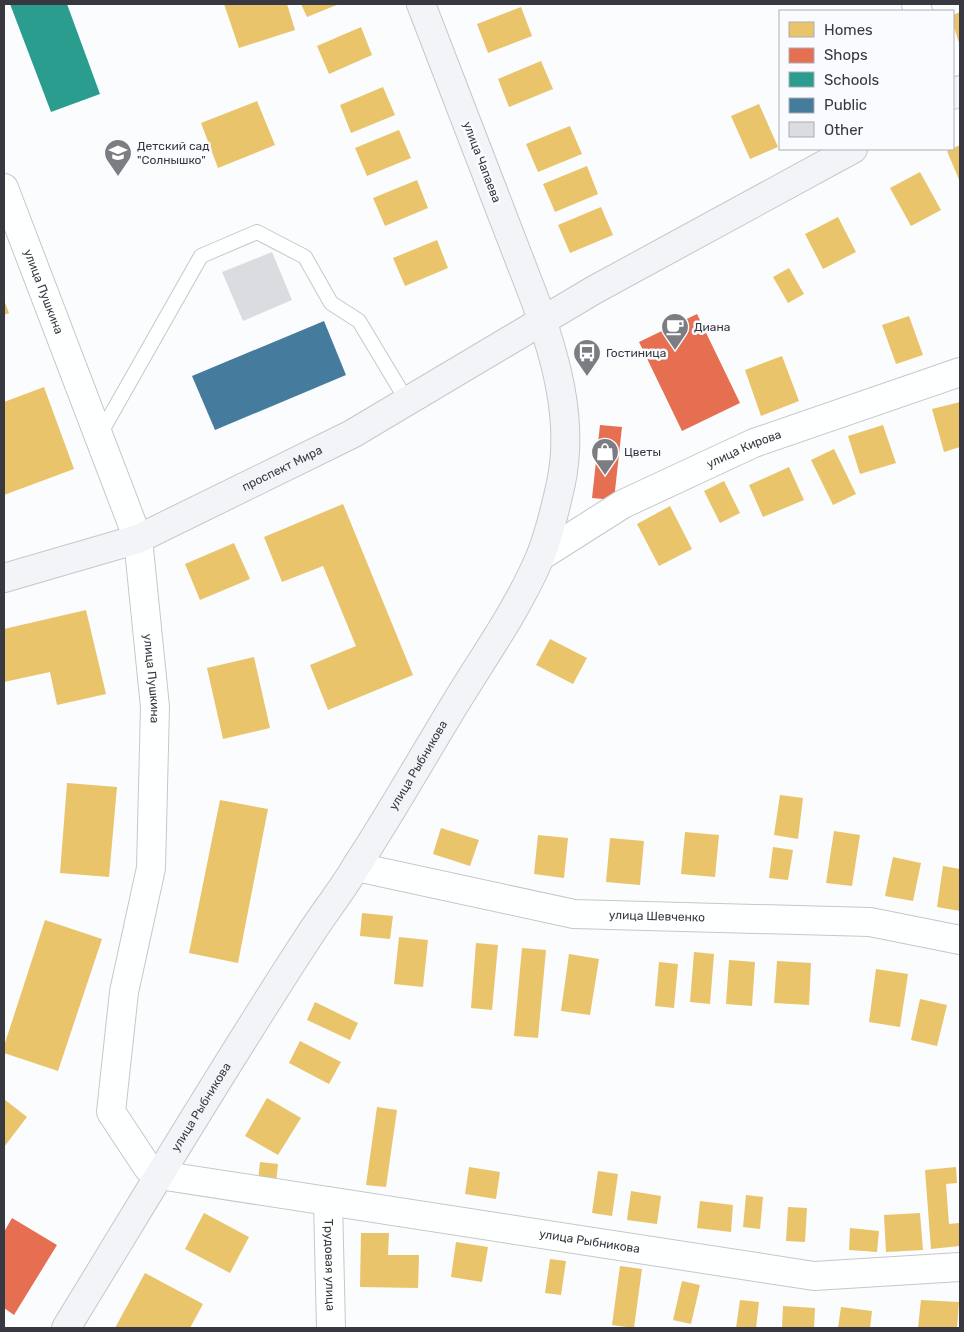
<svg xmlns="http://www.w3.org/2000/svg" width="964" height="1332" font-family="Rubik,sans-serif">
<rect width="100%" height="100%" fill="#fbfcfe"/>
<path fill="#e9c46a" d="M224 4H287L295 30 239 48Z
M301 4H339L307 17Z
M521 7 532 36 488 53 477 24Z
M960 12V46L953 24V15Z
M361 27 372 55 329 74 317 46Z
M541 61 553 89 509 107 498 79Z
M383 87 395 115 351 133 340 105Z
M257 101 275 145 218 168 201 123Z
M759 104 778 147 750 159 731 116Z
M570 126 582 154 538 172 526 144Z
M399 130 411 158 367 176 355 148Z
M960 145V182L947 151Z
M587 166 598 194 555 212 543 184Z
M920 172 941 210 911 226 890 188Z
M417 180 428 208 385 226 373 198Z
M601 207 613 235 570 253 558 225Z
M838 217 856 252 823 269 805 234Z
M437 240 448 268 405 286 393 258Z
M789 268 804 294 788 303 773 277Z
M4 300 9 313 4 315Z
M909 316 923 355 896 364 882 325Z
M782 356 799 401 761 416 745 370Z
M44 387 74 469 4 495V402Z
M960 402V447L944 452 932 409Z
M883 425 896 463 860 474 848 436Z
M834 449 856 494 833 505 811 460Z
M789 467 804 500 763 517 749 485Z
M724 481 740 513 720 523 704 491Z
M343 504 413 675 328 710 310 665 356 646 323 566 282 582 264 537Z
M670 506 692 549 659 566 637 524Z
M234 543 250 579 200 600 185 564Z
M86 610 106 694 57 705 50 672 4 682V629Z
M550 639 587 658 573 684 536 665Z
M254 657 270 728 223 739 207 668Z
M67 783 117 787 109 877 60 873Z
M780 795 803 798 798 839 774 835Z
M220 800 268 809 238 963 189 953Z
M441 828 479 840 470 866 433 854Z
M834 831 860 835 852 886 826 883Z
M685 832 719 835 715 877 681 874Z
M538 835 568 838 564 878 534 874Z
M610 838 644 841 640 885 606 882Z
M773 847 793 850 788 880 769 878Z
M893 857 921 863 913 901 885 896Z
M943 866 960 869V911L937 907Z
M362 913 393 916 390 939 360 936Z
M45 920 102 939 58 1071 4 1053V1046Z
M399 937 428 940 423 987 394 984Z
M476 943 498 945 492 1010 471 1008Z
M522 948 546 950 538 1038 514 1036Z
M694 952 714 954 710 1004 690 1002Z
M569 954 599 959 590 1015 561 1011Z
M729 960 755 962 752 1006 726 1004Z
M777 961 811 963 809 1005 774 1003Z
M659 962 678 964 674 1008 655 1006Z
M876 969 908 974 900 1027 869 1022Z
M920 999 947 1005 937 1046 911 1040Z
M315 1002 358 1023 350 1040 307 1020Z
M300 1041 341 1062 329 1084 289 1063Z
M267 1098 301 1118 278 1155 245 1136Z
M4 1099 27 1117 4 1147Z
M377 1107 397 1110 386 1187 366 1185Z
M260 1162 278 1164 276 1183 258 1181Z
M469 1167 500 1172 496 1199 465 1194Z
M956 1167 957 1183 946 1184 949 1224 959 1223 960 1246 931 1249 925 1170Z
M598 1171 618 1174 612 1216 592 1213Z
M631 1191 661 1196 657 1224 627 1220Z
M746 1195 763 1197 760 1229 743 1227Z
M700 1201 733 1205 731 1232 697 1228Z
M788 1207 807 1208 805 1242 786 1241Z
M204 1213 249 1237 230 1273 185 1249Z
M920 1213 923 1250 886 1252 884 1215Z
M850 1228 879 1231 877 1252 849 1250Z
M361 1233H389L388 1255H419L418 1288 360 1287Z
M456 1242 488 1247 482 1282 451 1277Z
M550 1259 566 1261 561 1295 545 1293Z
M620 1266 642 1269 634 1328 612 1325Z
M145 1273 203 1304 190 1328H115Z
M682 1281 700 1285 691 1324 673 1320Z
M740 1300 759 1302 756 1328H736Z
M921 1300 959 1302 957 1328H918Z
M783 1306 815 1308 814 1328H782Z
M841 1307 872 1311 870 1328H838Z"/>
<path fill="#e76f51" d="M697 314 740 403 682 431 639 342Z
M600 425 622 427 614 500 592 498Z
M12 1218 57 1245 14 1315 4 1308V1232Z"/>
<path fill="#2a9d8f" d="M10 4H67L100 94 51 112Z"/>
<path fill="#457b9d" d="M324 321 346 375 215 430 192 376Z"/>
<path fill="#dadce0" d="M272 252 292 300 243 321 222 272Z"/>
<g fill="none" stroke-linecap="round" stroke-linejoin="round">
<defs>
<path id="lane" d="M99 436 201 256 257 232 305 257 331 303 359 321 407 401"/>
<g id="street">
<path d="M916 4 918 11"/>
<path id="s1" d="M4 188 138 539 155 707 151 868 124 992 111 1112 148 1168 159 1175 814 1276 960 1267"/>
<path id="s2" d="M541 556 623 504 754 443 960 372"/>
<path id="s3" d="M357 867 574 914 870 922 960 940"/>
<path id="s4" d="M328 1201 331 1328"/>
</g>
<g id="secondary">
<path d="M953 95 960 90"/>
<path id="s5" d="M4 578 138 539 352 434 594 290 853 149"/>
<path id="s6" d="M66 1328C147 1196 226 1063 311 933 326 910 343 889 357 865 391 813 422 758 455 704 484 656 518 609 540 557 549 535 556 506 561 483 574 421 556 358 535 300L421 4"/>
</g>
</defs>
<use href="#lane" stroke="#c6c7cb" stroke-width="16"/>
<use href="#street" stroke="#c6c7cb" stroke-width="30"/>
<use href="#secondary" stroke="#c6c7cb" stroke-width="30"/>
<use href="#lane" stroke="#feffff" stroke-width="14"/>
<use href="#street" stroke="#feffff" stroke-width="28"/>
<use href="#secondary" stroke="#f3f4f7" stroke-width="28"/>
</g>
<defs>
<symbol id="school-pin" viewBox="-11 -11 22 30"><path d="M0 17L-7.5 6A9.5 9.5 0 1 1 7.5 6Z" fill="#7c7d82" stroke="#fafbff"/><path d="M0-5L7-2L0 1L-7-2ZM-4 1L0 2.5L4 1V4Q0 6-4 4Z" fill="#fff"/></symbol>
<symbol id="cafe-pin" viewBox="-11 -11 22 30"><path d="M0 17L-7.5 6A9.5 9.5 0 1 1 7.5 6Z" fill="#7c7d82" stroke="#fafbff"/><path d="M-5.5-4.5H6V0H3Q3 3.5 0 3.5H-2.5Q-5.5 3.5-5.5 0ZM3-3.2v2h1.7v-2ZM-6 4.5H4V6H-6Z" fill="#fff"/></symbol>
<symbol id="bus-pin" viewBox="-11 -11 22 30"><path d="M0 17L-7.5 6A9.5 9.5 0 1 1 7.5 6Z" fill="#7c7d82" stroke="#fafbff"/><path d="M-5-6H5V4H4V6H2V4H-2V6H-4V4H-5ZM-3.5-4V0h7V-4ZM-3.5 1.2v1.5H-2V1.2ZM2 1.2v1.5H3.5V1.2Z" fill="#fff"/></symbol>
<symbol id="shop-pin" viewBox="-11 -11 22 30"><path d="M0 17L-7.5 6A9.5 9.5 0 1 1 7.5 6Z" fill="#7c7d82" stroke="#fafbff"/><path d="M-5-2.5h2.3a2.7 3.5 0 0 1 5.4 0H5L5.5 6h-11ZM-1.5-2.5h3a1.5 2.3 0 0 0-3 0Z" fill="#fff"/></symbol>
</defs>
<g fill-rule="evenodd">
<use href="#school-pin" x="102" y="137" width="32" height="43"/>
<use href="#cafe-pin" x="659" y="311" width="32" height="43"/>
<use href="#bus-pin" x="571" y="337" width="32" height="43"/>
<use href="#shop-pin" x="589" y="436" width="32" height="43"/>
</g>
<g text-anchor="middle" dominant-baseline="central" stroke-width="5" stroke-linejoin="round" paint-order="stroke">
<g font-size="12" fill="#373840" stroke="#fafbff" text-anchor="start">
<text x="137" y="146">Детский сад<tspan x="137" dy="14">"Солнышко"</tspan></text>
<text x="694" y="327">Диана</text>
<text x="606" y="353">Гостиница</text>
<text x="624" y="452">Цветы</text>
</g>
<g font-size="12" fill="#373840" stroke="#fafbff">
<text transform="translate(482 162) rotate(69)">улица Чапаева</text>
<text stroke="none"><textPath href="#s1" startOffset="111">улица Пушкина</textPath></text>
<text stroke="none"><textPath href="#s2" startOffset="230">улица Кирова</textPath></text>
<text stroke="none"><textPath href="#s5" startOffset="300">проспект Мира</textPath></text>
<text stroke="none"><textPath href="#s1" startOffset="516">улица Пушкина</textPath></text>
<text stroke="none"><textPath href="#s6" startOffset="664">улица Рыбникова</textPath></text>
<text stroke="none"><textPath href="#s3" startOffset="305">улица Шевченко</textPath></text>
<text stroke="none"><textPath href="#s6" startOffset="259">улица Рыбникова</textPath></text>
<text stroke="none"><textPath href="#s1" startOffset="1469">улица Рыбникова</textPath></text>
<text stroke="none"><textPath href="#s4" startOffset="64">Трудовая улица</textPath></text>
</g>
</g>
<rect width="964" height="1332" fill="none" stroke="#373840" stroke-width="10"/>
<rect x="779" y="10" width="175" height="140" fill="#fafbff" stroke="#acadb3"/>
<rect x="789" y="22" width="25" height="15" fill="#e9c46a" stroke="#acadb3"/>
<text x="824" y="35" font-size="15" fill="#373840">Homes</text>
<rect x="789" y="48" width="25" height="15" fill="#e76f51" stroke="#acadb3"/>
<text x="824" y="60" font-size="15" fill="#373840">Shops</text>
<rect x="789" y="72" width="25" height="15" fill="#2a9d8f" stroke="#acadb3"/>
<text x="824" y="85" font-size="15" fill="#373840">Schools</text>
<rect x="789" y="98" width="25" height="15" fill="#457b9d" stroke="#acadb3"/>
<text x="824" y="110" font-size="15" fill="#373840">Public</text>
<rect x="789" y="122" width="25" height="15" fill="#dadce0" stroke="#acadb3"/>
<text x="824" y="135" font-size="15" fill="#373840">Other</text>
</svg>
